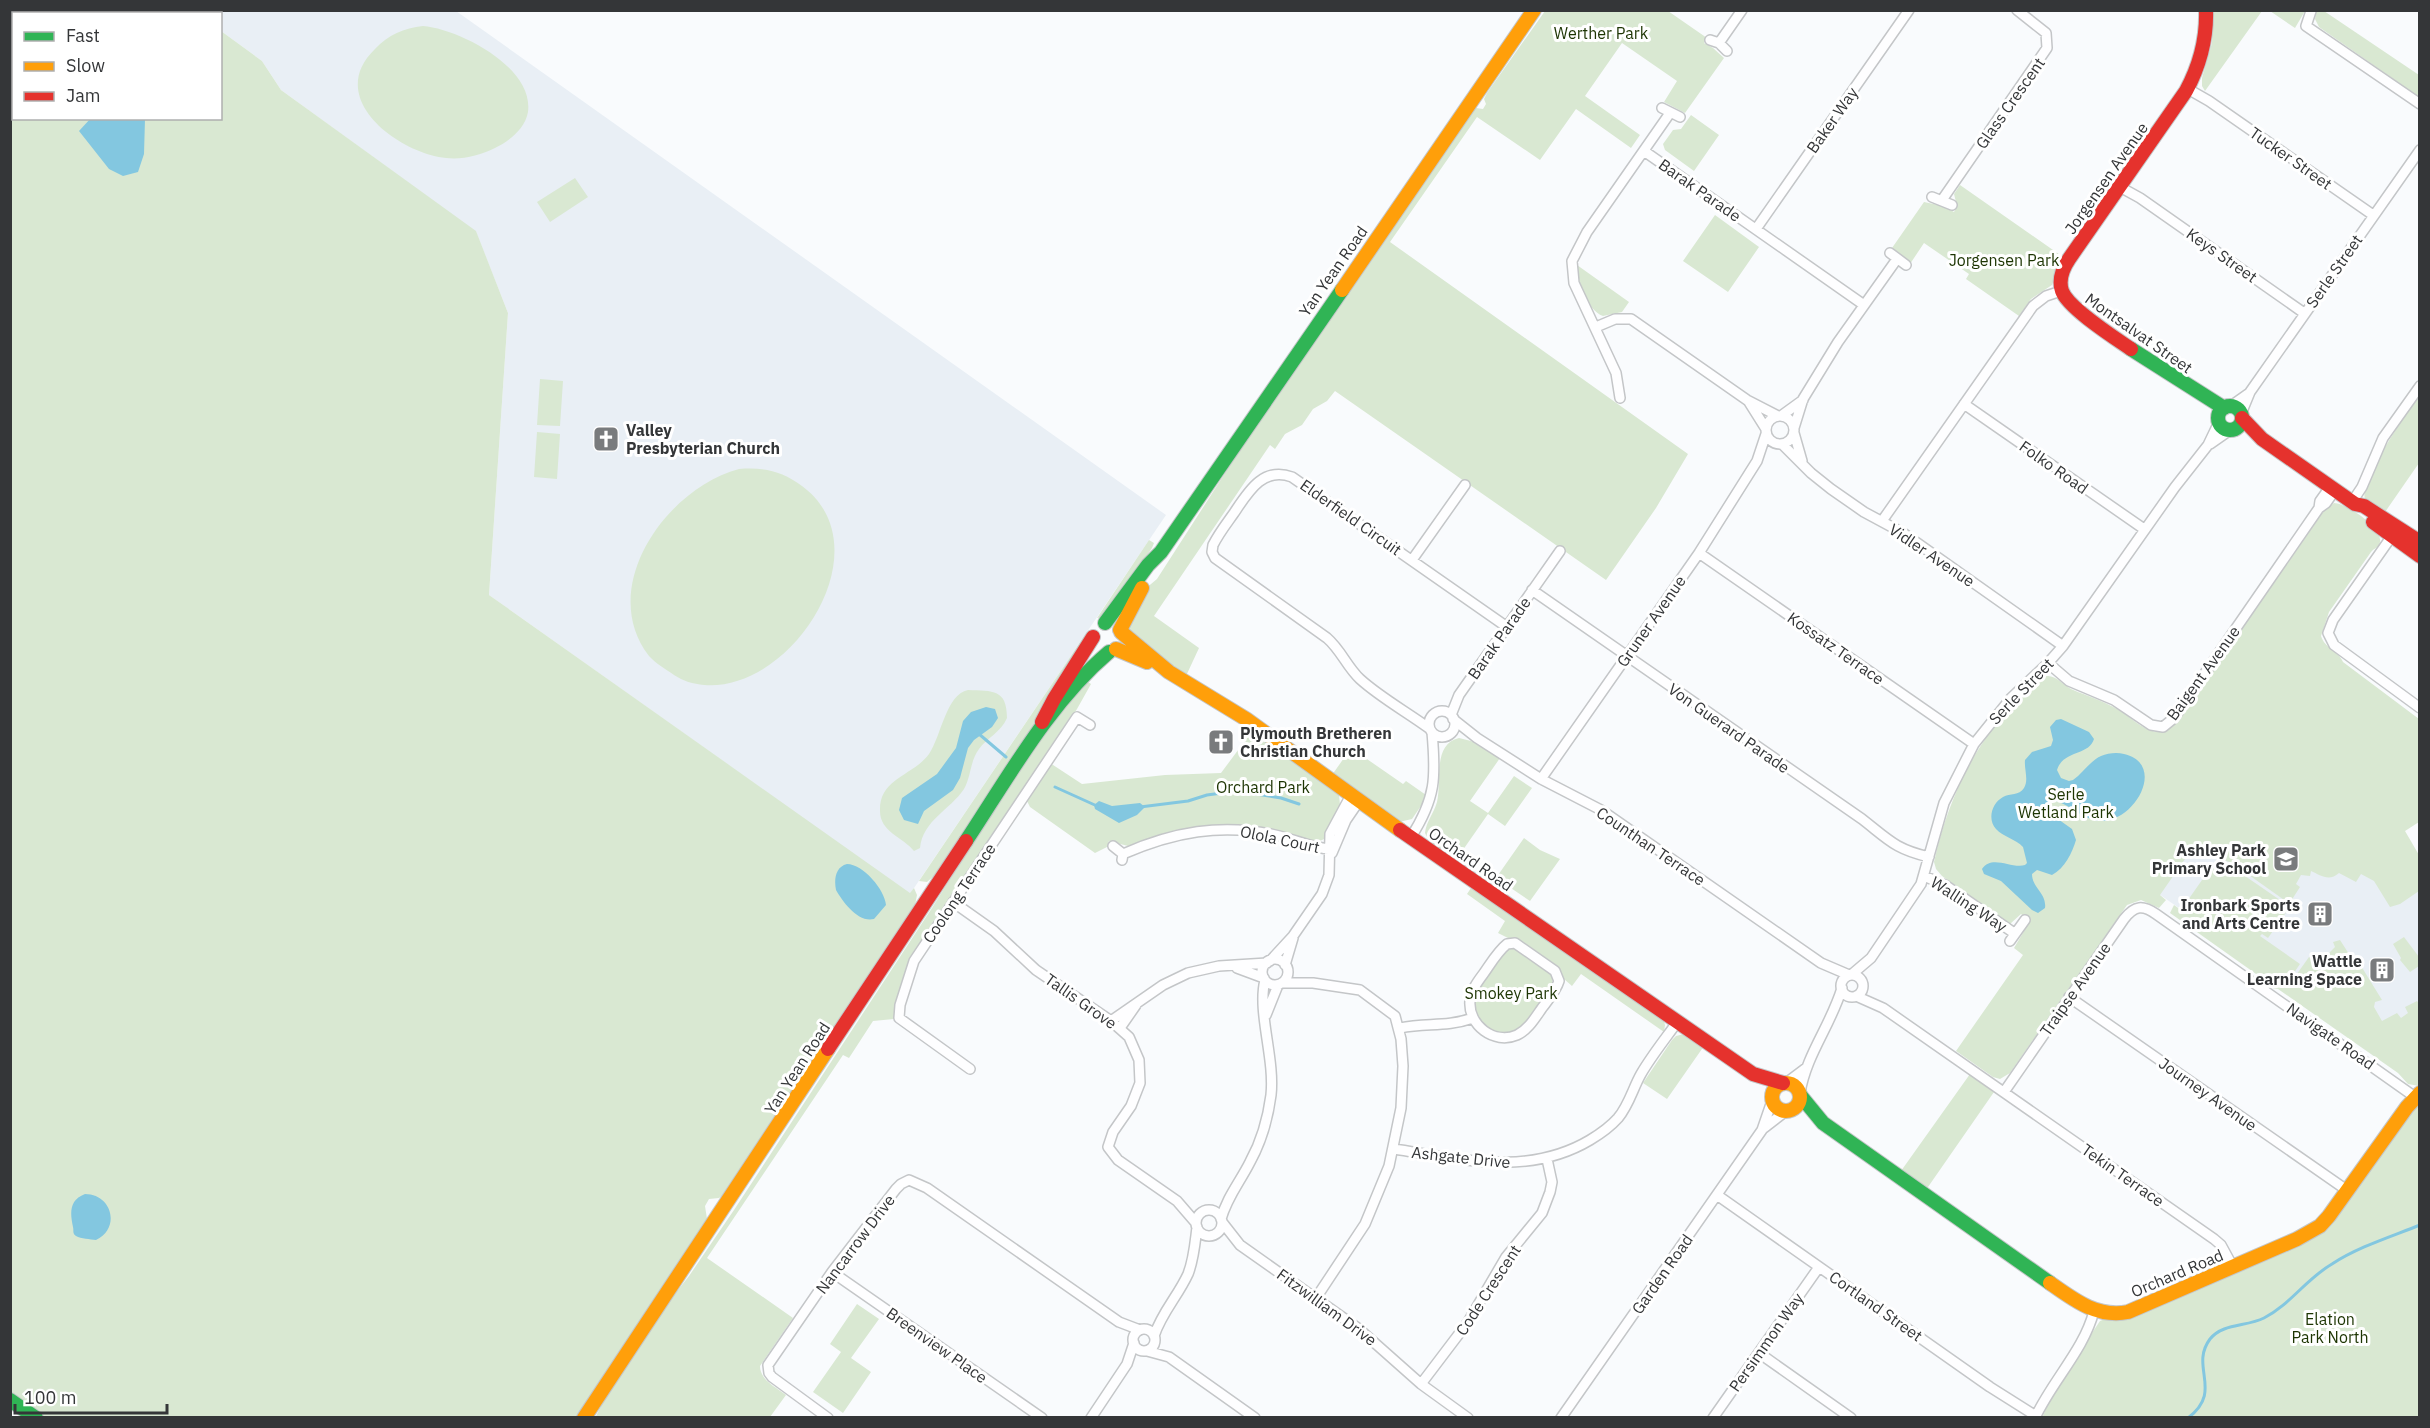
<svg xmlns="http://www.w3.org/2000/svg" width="2430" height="1428" font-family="'IBM Plex Sans',sans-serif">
<rect width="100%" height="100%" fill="#f9fbfd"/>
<path fill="#e9eff5" d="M191 11H456L1166 515 910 894 489 595 508 313 476 232 281 90 262 61 221 31 220 14 195 13Z
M2177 825 2401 831 2419 861V1071L2410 1070 2139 880Z"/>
<path fill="#d9e8d2" d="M31 10H191L195 13H29Z
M1545 11H1668L1707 38 1704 43 1713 48 1724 58 1685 113 1664 102 1677 81 1622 43 1585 96 1640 135 1631 148 1576 109 1540 160 1477 117 1390 242 1688 454 1656 508 1606 580 1335 391 1327 401 1313 409 1302 425 1285 434 1275 449 1270 445 1154 616 1199 648 1186 676 1165 663 1129 631 1128 625 1145 589 1157 579 1249 436 1472 113 1476 108 1483 109 1486 104 1484 99 1487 93Z
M2213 11H2262L2205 91 2202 86V78L2212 43Z
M2270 11H2305L2295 28Z
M2313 11H2324L2419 75V97L2319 27 2315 19 2316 12Z
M423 26C459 29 534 67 528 112 525 129 509 141 495 148 480 155 463 160 446 158 398 153 324 98 375 49 388 35 404 28 423 26Z
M221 31 262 61 281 90 476 231 508 313 489 595 910 893 914 888 917 895 914 910 726 1193 719 1198 709 1199 705 1206 707 1219 702 1231 577 1417 43 1418 11 1394V40L13 36 14 118H220Z
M1691 115 1719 135 1694 171 1665 150 1663 144 1673 130 1681 129Z
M575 178 588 197 550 222 537 202Z
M1960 185 2063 257 2057 267 2052 285 2031 299 2019 316 1966 279 1969 274 1924 243 1910 264 1892 248 1924 202 1943 206 1954 212 1957 206 1954 194Z
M1715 215 1759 247 1728 292 1683 261Z
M1577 265 1629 302 1622 312 1603 316C1587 310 1578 282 1577 265Z
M540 379 563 381 560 426 537 425Z
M2419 395V463L2383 515 2365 501C2359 480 2406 415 2419 395Z
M537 432 560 434 557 479 534 477Z
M739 469C764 467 782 471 802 486 885 547 793 692 704 685 693 684 683 681 674 675 666 669 656 664 649 656 596 587 667 488 739 469Z
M2334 503C2346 503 2383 528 2380 542 2379 548 2374 548 2371 552L2329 612 2321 636C2325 649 2338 650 2343 662L2419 719V822L2405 831 2419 855V891L2400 904 2390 907 2374 881 2361 874 2356 882 2339 873C2329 882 2320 875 2311 871L2310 876 2301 875 2296 884 2300 887 2291 901 2287 902 2232 863 2218 858 2201 844 2197 848 2194 846 2160 895 2166 900 2159 908 2141 900 2127 905 2010 1073 2000 1079 1993 1077 1956 1051 2023 955 2014 948 2030 921 2021 914 2010 924 1942 876 1936 869 1934 862C1948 798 1976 740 2022 695 2029 688 2038 677 2048 676 2056 676 2064 685 2071 689 2089 697 2108 702 2125 714 2135 721 2147 733 2161 732 2174 730 2182 714 2190 704L2323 512Z
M1149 540 1154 543 1152 548 1111 609 1103 617 1097 618Z
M1087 632 1088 636 1030 734 936 874 927 882 919 881Z
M1085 680 1091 684 1077 709 915 951 895 1006 894 1019 873 1021 849 1058 843 1055 707 1258 793 1318 760 1366C760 1380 776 1387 786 1395L770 1417 595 1418 610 1389 660 1313 689 1276 734 1210 932 908 982 828 1045 734Z
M968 690C993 691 1007 689 1007 718 1001 732 987 738 979 749 970 761 971 777 964 789 950 810 923 820 920 848L914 851C903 837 880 832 880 811 879 778 913 776 929 754 941 737 946 694 968 690Z
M1253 730 1339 795 1340 805 1324 839 1316 843 1265 828 1227 824 1176 830 1128 846 1109 841 1107 847 1095 853 1030 807 1026 799 1050 763 1082 784 1165 775 1221 773Z
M1459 738 1471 741 1500 758 1470 801 1488 813 1514 776 1532 788 1505 826 1488 814 1458 857C1445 849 1432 849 1425 833 1426 822 1434 813 1437 802 1442 782 1432 744 1459 738Z
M1351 748 1403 784 1406 781 1426 795 1421 806 1412 819 1399 822 1332 775Z
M1524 838 1540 850 1560 859 1530 901 1496 878Z
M2216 860 2229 865 2290 907 2268 938 2262 934 2260 936 2300 964 2287 983 2289 985 2309 957 2317 963 2325 953 2328 954 2335 947 2333 942 2340 940 2349 954 2353 953 2382 1000 2375 1002 2374 1007 2382 1021 2397 1013 2401 1018 2408 1013 2405 1007 2417 1001 2420 1005 2419 1086 2408 1084 2398 1073 2278 989 2272 988 2266 981 2170 913 2174 905 2181 910Z
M1473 885 1663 1018 1665 1025 1664 1032 1581 974 1572 986 1564 979 1559 967 1518 939 1508 938 1498 933 1505 921 1467 894Z
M2404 937 2419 957V966L2410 972 2400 960 2401 958 2393 944Z
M1509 949H1517L1552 974C1556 987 1545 996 1538 1006 1532 1015 1526 1025 1517 1030 1493 1043 1468 1017 1476 993 1479 985 1487 977 1491 970 1497 963 1501 954 1509 949Z
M1684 1034 1704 1046 1667 1099 1643 1083 1672 1040 1676 1036Z
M1970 1074 1994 1092 1928 1187 1922 1186 1901 1171Z
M2419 1101V1417L2042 1418 2057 1385 2100 1321 2329 1226Z
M857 1304 879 1319 851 1358 871 1372 843 1413 813 1392 841 1352 830 1344Z"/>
<path fill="#83c7e0" d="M91 118 145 119 144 154 138 172 123 176 109 169 79 131Z
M986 707 995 709 998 718 992 727 974 740 968 748 960 778 953 790 924 811 918 824 904 820 899 810 902 798 937 774 956 748 963 721 971 712Z
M2061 719 2089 732 2094 739C2089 756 2063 750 2057 770L2061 778 2069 781 2073 780C2083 773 2090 761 2101 756 2108 753 2117 752 2124 754 2167 764 2135 822 2101 821 2082 820 2072 805 2055 801L2046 804 2045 808 2048 812 2072 829 2076 840C2072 853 2065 868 2052 875L2037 870 2032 874C2032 888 2047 893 2045 908L2038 913 2032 910 2001 881 1984 874 1982 869C1992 854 2011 869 2025 865L2027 863 2023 847C2016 839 2003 837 1996 829 1987 819 1992 803 2003 797 2010 793 2019 796 2024 788 2029 780 2024 769 2025 760L2032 752 2051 746 2053 740 2050 727 2056 720Z
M1099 801 1112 806 1140 803 1145 807 1137 815 1119 823 1095 809 1094 805Z
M847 864C863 864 885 890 886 905L874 919C858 923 843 902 836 890 834 880 835 867 847 864Z
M85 1194C112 1194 121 1228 96 1240 90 1239 81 1239 76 1236 72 1233 74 1231 73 1227 70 1213 69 1200 85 1194Z"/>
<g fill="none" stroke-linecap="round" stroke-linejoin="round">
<path stroke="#83c7e0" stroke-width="3" d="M979 734 1006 757
M1055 787 1097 806
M1140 807 1188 801 1207 795 1237 791 1281 798 1299 804
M2188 1418C2224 1391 2189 1367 2210 1339 2223 1323 2246 1327 2264 1318 2291 1304 2306 1279 2332 1264 2358 1247 2390 1237 2420 1225"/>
<defs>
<path id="street" d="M2311 11 2306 26 2420 104
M1710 40 1719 43 1727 51
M1719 43 1742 10
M2188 89 2209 101 2373 215
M1662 108 1680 117
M1644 151 1864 305
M2120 187 2140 198 2304 313
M1932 197 1952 205
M1942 200 2047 48 2046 33 2017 10
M1756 229 1909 10
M1890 253 1906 265
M1596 327 1615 319H1631L1747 400 1778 416
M1620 398 1616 373 1574 283 1572 261 1587 232 1670 113
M1749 402 1766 429
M1964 404 2144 529
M2231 406 2248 394
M2241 414 2250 392 2420 150
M1781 416 1803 400
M1766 430a14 14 0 1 1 28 0a14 14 0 1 1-28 0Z
M1794 428 1803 399 1838 342 1897 259
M1794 433 1802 461
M1782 444 1811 473 1831 489 1864 512 1903 533 2063 646
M2210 444 2230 430
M2352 502 2362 487 2383 438 2420 386
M2319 508 2326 503 2335 490
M1882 521 2033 306 2046 296 2061 291
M2394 533 2333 620 2328 633 2334 645 2420 708
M1699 553 1974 744
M1412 560 1465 485
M1532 590 1862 819C1889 840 1895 849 1929 857
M2048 663 2069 681 2114 700 2151 725 2163 727 2174 718 2319 508 2320 501 2330 487
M1429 724a13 13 0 1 1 26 0a13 13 0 1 1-26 0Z
M1451 715 1459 695 1560 551
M1453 719 1477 738 1541 779 1601 810 1821 963 1849 975
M1430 729C1407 712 1381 698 1360 679 1347 667 1341 650 1327 638L1215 558 1212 552 1213 545C1219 533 1227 523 1234 513 1248 492 1263 466 1292 477L1507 627
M1541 779 1699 553 1757 461 1766 434
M1411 837C1436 798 1436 777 1432 732
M1113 846 1123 854 1122 860
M1332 853 1346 820 1359 801
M1123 854C1173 832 1221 823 1275 835 1295 839 1312 849 1333 849
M1924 876 1945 885 2014 933
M953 902 994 931 1036 970 1111 1021 1129 1037 1139 1060 1140 1083 1131 1106 1113 1132 1108 1147 1118 1160 1177 1201 1196 1223
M2010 941 2025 920
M1515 943 1555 971 1559 981C1556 991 1548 1000 1542 1008 1535 1018 1528 1030 1517 1035 1494 1045 1468 1025 1470 1001 1471 990 1478 981 1484 973 1491 963 1498 951 1507 944Z
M1262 972a13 13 0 1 1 26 0a13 13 0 1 1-26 0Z
M1270 961 1293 936 1322 894 1329 875 1330 834 1351 795
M1285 965 1293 938
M1237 968 1264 978
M1851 975 1871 958 1921 884 1944 803 1974 744 2011 698 2048 663 2063 646 2175 487 2208 445 2219 422
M1841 986a11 11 0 1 1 22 0a11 11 0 1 1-22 0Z
M1282 983H1313L1360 990 1395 1016 1401 1039 1403 1066 1401 1108 1389 1166 1365 1224 1316 1298
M1856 996 1883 1008 2214 1239 2221 1245 2233 1267
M2069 997 2348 1191
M1266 1015 1278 985
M1111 1021 1163 985 1188 973 1219 966 1267 963
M1120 1028 1136 1005
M1400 1028C1427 1022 1444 1028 1473 1018
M970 1069 899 1018 900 1005 914 961 1077 717 1090 725
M1786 1083 1806 1068
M2004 1092 2124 919C2135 905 2143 905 2156 914L2415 1097
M1800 1093C1806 1055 1831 1025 1842 988
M1764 1128 1786 1111
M1394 1149C1460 1159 1528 1177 1590 1140 1600 1134 1610 1127 1618 1118 1629 1105 1633 1088 1641 1074 1652 1055 1666 1038 1678 1021
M1717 1195 1990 1387 2036 1416
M1196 1223a13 13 0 1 1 26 0a13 13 0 1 1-26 0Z
M1221 1219C1227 1197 1240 1182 1250 1162 1261 1142 1268 1118 1271 1095 1275 1058 1257 1012 1265 980
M1222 1222 1240 1245 1359 1329 1421 1384 1468 1418
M832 1272 1042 1418
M1133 1340a11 11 0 1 1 22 0a11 11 0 1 1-22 0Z
M1154 1336C1162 1312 1178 1296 1188 1274 1194 1259 1195 1243 1197 1227
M1147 1351 1169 1357 1255 1418
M1759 1353 1851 1418
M1421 1384 1468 1322 1506 1257 1542 1213 1550 1192 1552 1182 1547 1159
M828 1418 772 1377 769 1373 768 1365 832 1272 896 1189 901 1184 909 1180 927 1188 1119 1322 1140 1330
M1091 1418 1127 1364 1134 1343
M1561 1418 1762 1130 1772 1101
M1713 1418 1819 1267
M2035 1418C2052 1381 2084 1350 2094 1311"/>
<path id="fast" d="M2131 349 2224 408
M2218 418a12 12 0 1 1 24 0a12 12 0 1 1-24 0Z
M1105 623 1148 565 1161 552 1342 290
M966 841C1009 776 1049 703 1109 652
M1800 1095 1823 1123 2050 1283
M10 1400 36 1418"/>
<path id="slow" d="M1342 290 1534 10
M1120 630 1142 588
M1121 632 1169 672 1246 719 1400 830
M1116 649 1147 662
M1772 1097a14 14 0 1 1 28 0a14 14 0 1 1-28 0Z
M2050 1283C2074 1300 2097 1318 2128 1312L2297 1239 2320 1226 2329 1216 2407 1107 2420 1093
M584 1418 828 1049"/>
<path id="jam" d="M2131 349C2115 338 2068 308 2062 291 2058 279 2063 268 2069 259L2186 91C2200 65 2207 40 2206 10
M2242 418 2262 439 2355 504 2364 506 2420 542
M2373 522 2420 556
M1042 722 1054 699 1093 637
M1400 830 1753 1074 1783 1083
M828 1049 966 841"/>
</defs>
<use href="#street" stroke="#c4c6c8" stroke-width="12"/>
<use href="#fast" stroke="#c4c6c8" stroke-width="16"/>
<use href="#slow" stroke="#c4c6c8" stroke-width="16"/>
<use href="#jam" stroke="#c4c6c8" stroke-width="16"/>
<use href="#street" stroke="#fefeff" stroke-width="9"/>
<use href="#fast" stroke="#30b455" stroke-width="14"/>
<use href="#slow" stroke="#ff9f0a" stroke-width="14"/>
<use href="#jam" stroke="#e5322d" stroke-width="14"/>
</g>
<defs>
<symbol id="church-square" viewBox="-11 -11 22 22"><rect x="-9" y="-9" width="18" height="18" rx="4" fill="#797b7d" stroke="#fff"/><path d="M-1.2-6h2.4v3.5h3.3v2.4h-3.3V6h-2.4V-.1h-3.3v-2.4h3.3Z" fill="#fff"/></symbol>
<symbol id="school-square" viewBox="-11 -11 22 22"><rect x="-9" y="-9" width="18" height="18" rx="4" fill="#797b7d" stroke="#fff"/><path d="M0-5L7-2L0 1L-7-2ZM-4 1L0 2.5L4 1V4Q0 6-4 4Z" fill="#fff"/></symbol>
<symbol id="building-square" viewBox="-11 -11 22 22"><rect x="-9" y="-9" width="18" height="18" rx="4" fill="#797b7d" stroke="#fff"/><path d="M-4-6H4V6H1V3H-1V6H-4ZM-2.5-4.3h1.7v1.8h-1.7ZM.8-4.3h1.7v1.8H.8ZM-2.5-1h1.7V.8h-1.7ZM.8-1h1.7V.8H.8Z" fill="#fff"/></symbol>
</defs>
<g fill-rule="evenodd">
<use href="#church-square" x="591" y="424" width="30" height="30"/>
<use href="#church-square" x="1206" y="727" width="30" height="30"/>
<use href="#school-square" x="2271" y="844" width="30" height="30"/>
<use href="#building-square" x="2305" y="899" width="30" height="30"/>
<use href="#building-square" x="2367" y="955" width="30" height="30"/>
</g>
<g text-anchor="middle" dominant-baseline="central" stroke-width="6" stroke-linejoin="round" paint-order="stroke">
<g font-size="16" fill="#1d3503" stroke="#fff">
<text x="1601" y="33">Werther Park</text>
<text x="2004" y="260">Jorgensen Park</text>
<text x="1263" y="787">Orchard Park</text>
<text x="2066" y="794">Serle<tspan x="2066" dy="18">Wetland Park</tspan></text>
<text x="1511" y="993">Smokey Park</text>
<text x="2330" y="1319">Elation<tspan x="2330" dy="18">Park North</tspan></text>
</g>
<g font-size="16" fill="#343638" stroke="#fff">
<text transform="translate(2010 103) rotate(-55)">Glass Crescent</text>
<text transform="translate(1832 120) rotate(-55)">Baker Way</text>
<text transform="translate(2291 158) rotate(35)">Tucker Street</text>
<text transform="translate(2106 178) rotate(-55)">Jorgensen Avenue</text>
<text transform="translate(1700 190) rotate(35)">Barak Parade</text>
<text transform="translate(2222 255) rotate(35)">Keys Street</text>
<text transform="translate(1333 271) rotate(-55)">Yan Yean Road</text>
<text transform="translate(2334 271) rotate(-55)">Serle Street</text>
<text transform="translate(2139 333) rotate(35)">Montsalvat Street</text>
<text transform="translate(2054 467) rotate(35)">Folko Road</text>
<text transform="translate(1351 517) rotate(35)">Elderfield Circuit</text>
<text transform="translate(1932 555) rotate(34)">Vidler Avenue</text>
<text transform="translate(1651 621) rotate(-55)">Gruner Avenue</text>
<text transform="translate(1499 638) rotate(-55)">Barak Parade</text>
<text transform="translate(1836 648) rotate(35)">Kossatz Terrace</text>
<text transform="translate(2203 673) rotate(-54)">Baigent Avenue</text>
<text transform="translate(2021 691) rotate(-46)">Serle Street</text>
<text transform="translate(1729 728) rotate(35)">Von Guerard Parade</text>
<text transform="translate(1280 839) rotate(12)">Olola Court</text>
<text transform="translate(1651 846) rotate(34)">Counthan Terrace</text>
<text transform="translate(1471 859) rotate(35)">Orchard Road</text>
<text transform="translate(959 893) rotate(-56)">Coolong Terrace</text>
<text transform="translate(1969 904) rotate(33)">Walling Way</text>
<text transform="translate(2075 989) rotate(-55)">Traipse Avenue</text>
<text transform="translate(1081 1001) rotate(35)">Tallis Grove</text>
<text transform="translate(2331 1036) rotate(35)">Navigate Road</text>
<text transform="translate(797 1068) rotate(-57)">Yan Yean Road</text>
<text transform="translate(2208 1094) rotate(35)">Journey Avenue</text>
<text transform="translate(1461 1157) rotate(6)">Ashgate Drive</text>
<text transform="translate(2123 1175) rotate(35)">Tekin Terrace</text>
<text transform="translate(855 1244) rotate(-53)">Nancarrow Drive</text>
<text transform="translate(2177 1273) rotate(-23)">Orchard Road</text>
<text transform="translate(1662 1274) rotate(-55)">Garden Road</text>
<text transform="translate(1488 1290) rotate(-57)">Code Crescent</text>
<text transform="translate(1876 1306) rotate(35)">Cortland Street</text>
<text transform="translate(1327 1307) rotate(36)">Fitzwilliam Drive</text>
<text transform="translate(1766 1342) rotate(-55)">Persimmon Way</text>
<text transform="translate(937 1345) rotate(35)">Breenview Place</text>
</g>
<g font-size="16" font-weight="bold" fill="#343638" stroke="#fff" text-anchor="end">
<text x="626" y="430" text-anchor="start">Valley<tspan x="626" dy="18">Presbyterian Church</tspan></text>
<text x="1240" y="733" text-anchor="start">Plymouth Bretheren<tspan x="1240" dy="18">Christian Church</tspan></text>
<text x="2266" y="850">Ashley Park<tspan x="2266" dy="18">Primary School</tspan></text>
<text x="2300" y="905">Ironbark Sports<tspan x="2300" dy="18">and Arts Centre</tspan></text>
<text x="2362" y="961">Wattle<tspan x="2362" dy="18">Learning Space</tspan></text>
</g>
</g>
<rect width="2430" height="1428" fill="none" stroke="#343638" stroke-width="24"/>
<rect x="12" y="12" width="210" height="108" fill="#ffffff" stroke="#aeafaf" stroke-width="1.5"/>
<rect x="24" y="32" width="30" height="9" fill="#30b455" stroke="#aeafaf" stroke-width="1.5"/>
<text x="66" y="42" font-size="18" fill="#343638">Fast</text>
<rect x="24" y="62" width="30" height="9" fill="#ff9f0a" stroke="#aeafaf" stroke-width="1.5"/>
<text x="66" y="72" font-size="18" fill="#343638">Slow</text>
<rect x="24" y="92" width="30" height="9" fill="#e5322d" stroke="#aeafaf" stroke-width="1.5"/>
<text x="66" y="102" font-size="18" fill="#343638">Jam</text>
<path d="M15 1404v9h152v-9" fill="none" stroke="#343638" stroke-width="3"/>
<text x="24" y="1404" font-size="18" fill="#343638" stroke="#ffffff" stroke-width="4.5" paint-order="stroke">100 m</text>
</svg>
